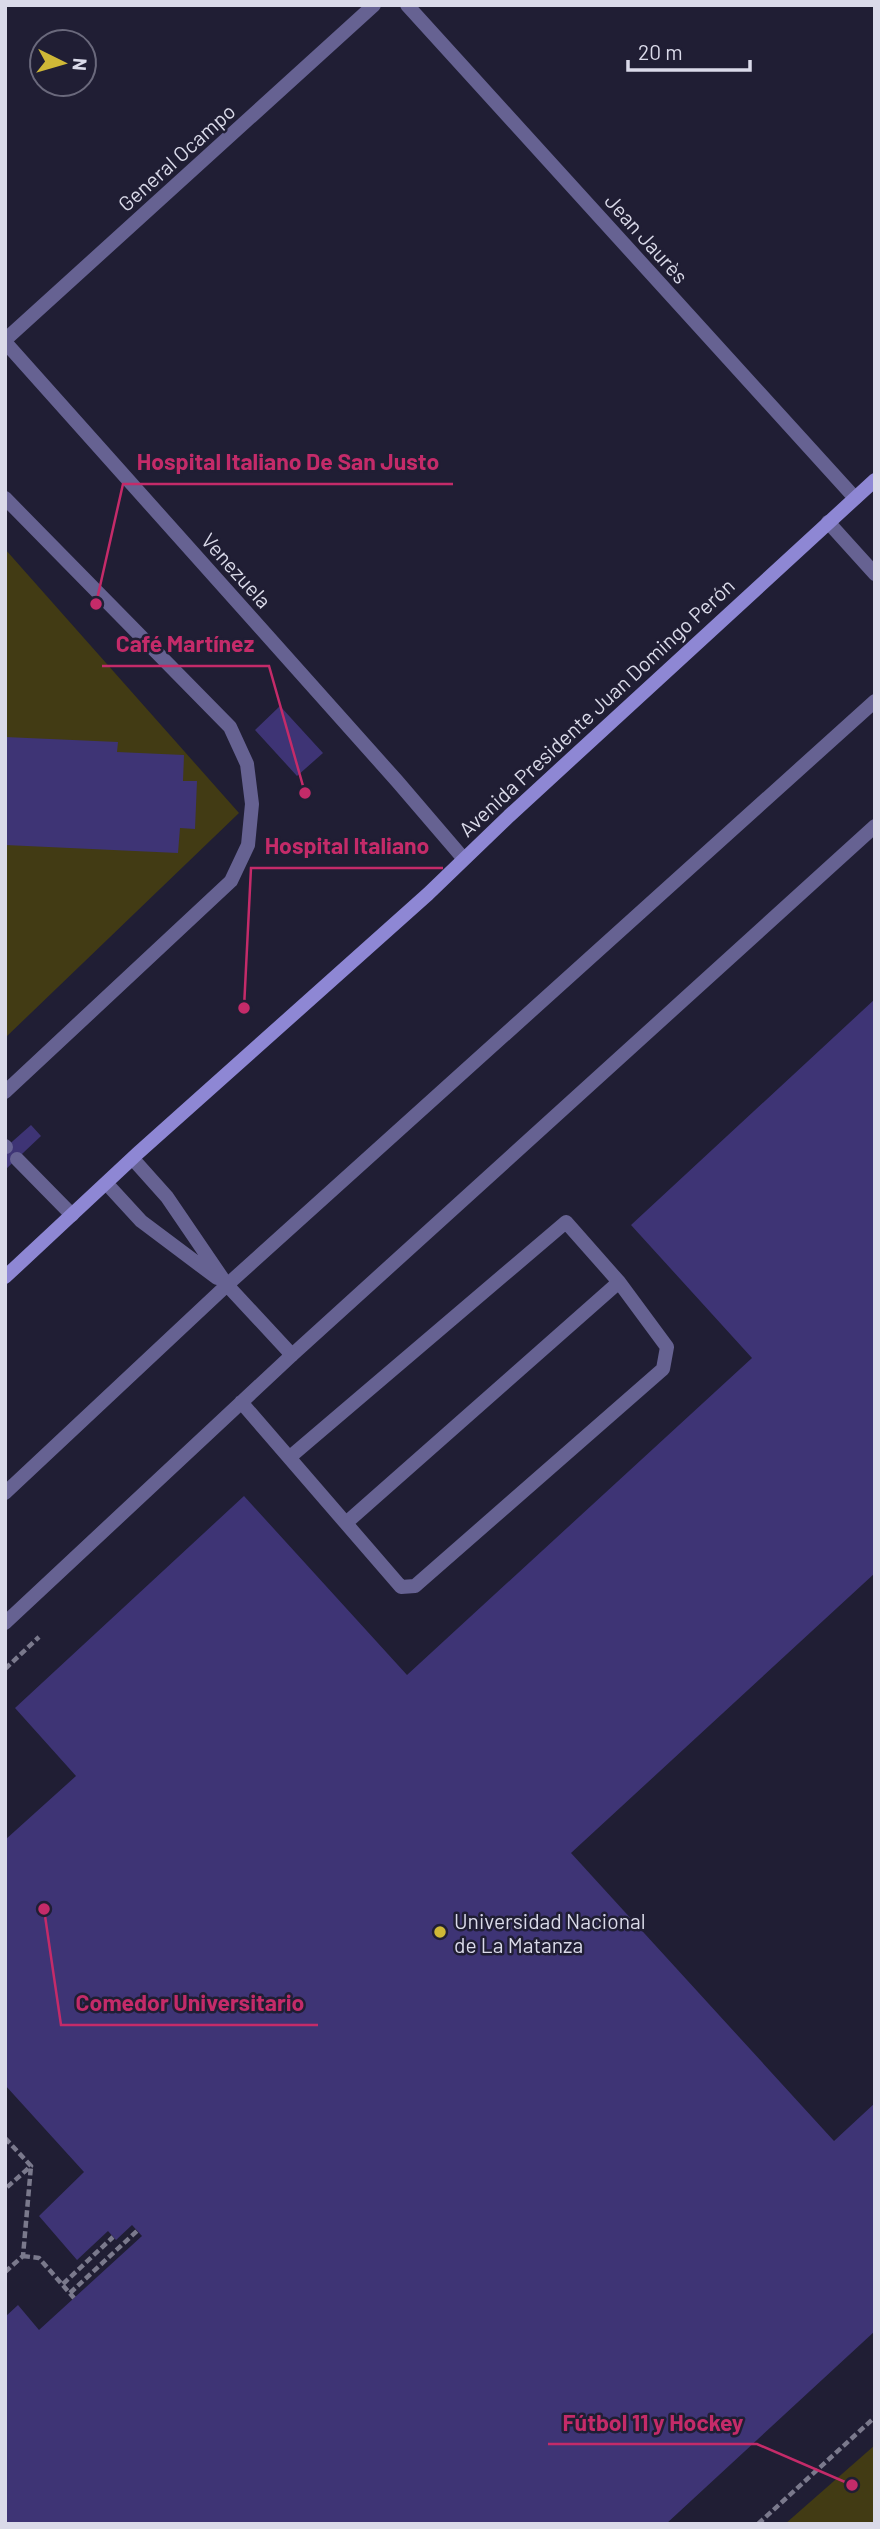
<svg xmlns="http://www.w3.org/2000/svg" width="880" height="2529" font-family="Barlow,sans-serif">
<rect width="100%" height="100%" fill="#201e34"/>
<path fill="#423b14" d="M5 549 239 813 5 1038Z
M875 2445V2524H785Z"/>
<path fill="#3e3475" d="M280 706 323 753 297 776 255 730Z
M5 737 118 742 117 752 184 755 183 781H197L195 829 180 828 178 853 5 845Z
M875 999V1573L571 1853 834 2141 875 2103V2331L666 2524H5V2317L18 2305 39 2330 142 2236 132 2225 116 2240 108 2231 77 2260 39 2216 84 2172 5 2085V1840L76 1776 15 1708 244 1496 407 1675 752 1358 631 1225Z
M31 1125 41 1136 5 1170V1148Z"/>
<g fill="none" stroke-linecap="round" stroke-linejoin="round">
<path stroke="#7a798c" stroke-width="4.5" stroke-dasharray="7 3.5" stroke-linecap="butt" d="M5 1669 39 1637
M5 2138 31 2166 5 2189
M23 2256 39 2258 74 2298
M5 2272 23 2256 31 2166
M63 2284 113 2237
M70 2293 137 2231
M758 2524 875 2417"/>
<path stroke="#666292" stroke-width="14" d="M5 498 230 727 247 764 252 804 248 845 231 881 5 1092
M828 522 875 574
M5 1146 6 1147
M17 1159 72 1215
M133 1159 167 1197 227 1285 292 1355
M107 1184 141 1221 217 1278
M241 1402 401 1587 415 1586 663 1369 667 1347 619 1282 566 1222 290 1457
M5 1493 227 1285 875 701
M346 1523 619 1282
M5 1623 292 1355 875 826"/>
<path stroke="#666292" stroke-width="14" d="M407 5 855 498
M5 340 374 5"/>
<path stroke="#666292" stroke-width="14" d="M5 342 397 781 463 858"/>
<path stroke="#8e87d4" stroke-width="14" d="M5 1277 138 1153 428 894 509 816 875 480"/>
</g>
<circle fill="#cfb837" stroke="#201e34" stroke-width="2.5" cx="440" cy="1932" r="7"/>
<g text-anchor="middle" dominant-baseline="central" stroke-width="5" stroke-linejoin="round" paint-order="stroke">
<g font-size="21" fill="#dadae9" stroke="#201e34">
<text transform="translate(176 157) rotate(-42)">General Ocampo</text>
<text transform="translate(647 238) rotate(48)">Jean Jaurès</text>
<text transform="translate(237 570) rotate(48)">Venezuela</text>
<text transform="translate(596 707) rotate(-43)">Avenida Presidente Juan Domingo Perón</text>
</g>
<g font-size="21" fill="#dadae9" stroke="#201e34" text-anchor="start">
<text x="454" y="1920">Universidad Nacional<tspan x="454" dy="24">de La Matanza</tspan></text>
</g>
</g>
<path fill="none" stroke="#c42b69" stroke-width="2.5" d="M96 604L123 484H453M305 793L269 666H102M244 1008L251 868H443M44 1909L61 2025H318M852 2485L757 2444H548"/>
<g fill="#c42b69" stroke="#201e34" stroke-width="2.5">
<circle cx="96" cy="604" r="7"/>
<circle cx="305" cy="793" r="7"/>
<circle cx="244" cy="1008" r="7"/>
<circle cx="44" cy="1909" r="7"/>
<circle cx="852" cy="2485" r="7"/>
</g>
<g font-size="23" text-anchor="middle" font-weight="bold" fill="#c42b69" stroke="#201e34" stroke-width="5" stroke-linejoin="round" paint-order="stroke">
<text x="288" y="470">Hospital Italiano De San Justo</text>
<text x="185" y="652">Café Martínez</text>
<text x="347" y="854">Hospital Italiano</text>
<text x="190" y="2011">Comedor Universitario</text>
<text x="653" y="2431">Fútbol 11 y Hockey</text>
</g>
<rect width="880" height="2529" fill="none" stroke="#dadae9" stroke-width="14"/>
<g transform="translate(63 63) rotate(95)"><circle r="33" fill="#201e34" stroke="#6a697c" stroke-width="2"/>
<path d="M0-5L12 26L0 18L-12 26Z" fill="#cfb837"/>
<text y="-10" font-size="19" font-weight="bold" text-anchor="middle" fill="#dadae9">N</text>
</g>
<path d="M628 60v10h122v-10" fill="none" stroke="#dadae9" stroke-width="3.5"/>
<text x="638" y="60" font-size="21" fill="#dadae9" stroke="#201e34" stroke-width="5" paint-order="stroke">20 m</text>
</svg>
